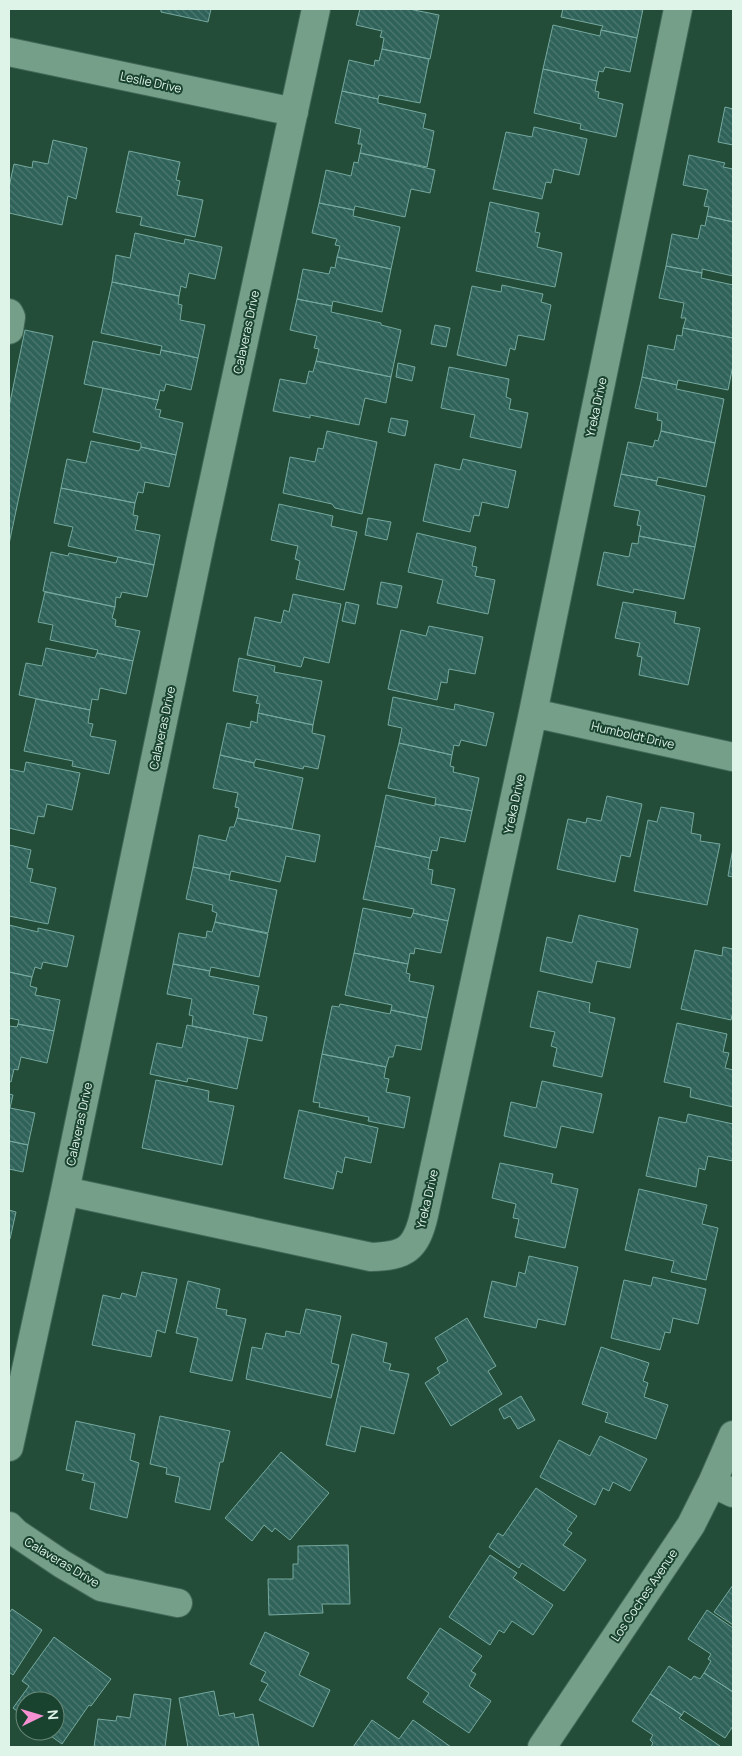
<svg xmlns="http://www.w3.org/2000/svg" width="742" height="1756" font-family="Manrope,sans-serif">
<defs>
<pattern id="building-back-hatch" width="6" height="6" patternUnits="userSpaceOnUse" patternTransform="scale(1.25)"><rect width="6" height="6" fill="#2f6259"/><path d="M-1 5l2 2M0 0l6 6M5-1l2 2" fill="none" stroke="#4d7971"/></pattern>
</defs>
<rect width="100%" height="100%" fill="#244d39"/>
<path fill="url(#building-back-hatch)" stroke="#75a89e" d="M161 9H211L208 22 161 12Z
M360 9H409L439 15 430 59 382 49 384 38 380 37 382 31 356 25Z
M563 9H643L637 38 601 30 603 26 561 17Z
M553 25 600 36 601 30 637 38 630 72 605 67 603 72 599 71 597 81 543 69Z
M382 49 429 59 420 103 379 95 378 99 342 91 349 60 374 66 375 60 379 61Z
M543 69 597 81 595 91 599 92 598 98 623 104 616 137 580 129 581 124 534 113Z
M342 91 378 99V103L426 114 423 128 434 131 427 167 360 153 362 144H358L361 129 335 123Z
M725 107 733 109V145L718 142Z
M534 127 587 139 579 175 554 169 551 183 546 182 542 199 493 189 506 132 532 137Z
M53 140 87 148 76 199 68 196 62 225 9 213V187L14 164 32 168 33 161 48 164Z
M129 151 180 162 176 180 180 181 177 195 203 200 195 237 140 225 142 217 116 212Z
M360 153 435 170 430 193 411 189 405 217 355 206 354 210 319 203 326 170 351 176 354 162 358 163Z
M689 155 725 163 723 167 733 169V222L707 216 709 207 704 206 708 190 683 185Z
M490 202 539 213 535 232 540 233 537 247 562 253 555 287 476 271Z
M319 203 354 210 353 216 400 227 391 269 337 257 340 246 335 245 337 239 312 233Z
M707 216 733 222V276L702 269V273L666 266 672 234 698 239 701 225 705 226Z
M135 233 184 244 185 239 222 247 215 279 189 273 186 288 181 286 179 296 112 282 116 255 130 258Z
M337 257 391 269 382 312 333 301 332 306 297 299 303 269 329 274 331 267 335 268Z
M666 266 702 273 701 278 733 285V338L683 328 686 318H681L684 303 659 298Z
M112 282 179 296 178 304 182 305 180 320 205 325 198 358 161 350 162 346 101 333Z
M502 285 543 294 541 302 551 305 544 340 518 335 515 350 510 348 506 366 457 355 472 286 501 292Z
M297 299 332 306 331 312 381 323V325L401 330 391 377 316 361 319 349 314 348 317 336 290 330Z
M435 325 450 328 446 347 431 344Z
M683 328 733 338V365L728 390 678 380 677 385 642 377 648 345 674 350 677 335 682 336Z
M25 330 53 336 9 544V407Z
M93 341 160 355 161 350 198 358 191 390 166 384 164 391 160 390 158 400 84 384Z
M316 361 391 377 386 403 365 398 359 425 310 415V418L273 411 280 379 306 384 309 371 313 372Z
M398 363 415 367 412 381 396 377Z
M449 367 509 379 506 397 511 399 509 409 528 413 521 448 470 437 475 415 441 408Z
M642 377 677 385 676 389 724 399 715 443 661 431 662 421 657 420 658 413 635 408Z
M103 388 158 400 155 409 161 410 159 417 183 423 176 455 141 447V443L93 432Z
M391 418 408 421 405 436 388 432Z
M327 431 377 442 362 514 335 508 332 504 283 493 290 457 315 462 318 448 323 449Z
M661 431 715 443 706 487 658 477 657 481 621 474 628 442 653 447 655 440 658 441Z
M91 441 139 451 141 447 176 455 169 487 145 482 143 493 138 492 135 503 61 488 67 459 86 463Z
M463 459 516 471 508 508 482 502 479 516 474 515 470 532 423 521 435 464 460 470Z
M621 474 657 481 656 485 705 496 695 547 639 536 641 526 637 525 640 511 614 506Z
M61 488 135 503 133 515 138 516 135 530 160 535 154 565 68 546 73 527 54 523Z
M279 504 333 516 331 526 357 532 344 590 296 579 300 561 295 559 298 546 271 540Z
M368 518 391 522 387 540 365 535Z
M417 533 476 547 472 566 477 567 475 576 495 580 488 614 437 603 443 580 408 572Z
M639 536 695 547 684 599 634 589 633 593 597 585 604 552 629 557 632 543 638 544Z
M51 552 68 556 69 553 116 563 118 557 154 565 147 597 122 592 120 598 116 597 115 607 43 591Z
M381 582 402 586 397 608 377 604Z
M45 592 115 607 112 618 116 620 115 626 140 631 133 661 97 653 98 650 50 640 53 625 38 622Z
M293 594 341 604 329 663 304 657 301 667 247 655 255 617 281 623 284 610 289 612Z
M346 602 359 605 355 624 342 621Z
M623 602 676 612 674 623 700 628 688 685 639 675 642 657 637 656 640 643 615 638Z
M429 626 483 637 475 674 449 669 447 683 441 682 437 700 388 689 401 630 426 636Z
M46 648 95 658 97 653 133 661 126 694 100 688 98 700 92 699 90 710 19 695 26 663 42 666Z
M239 658 275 666 274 672 322 681 313 725 258 713 260 704 256 703 258 696 233 691Z
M393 697 454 710 455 704 494 713 486 746 461 740 459 746 454 745 452 755 399 743 402 728 388 725Z
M36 699 90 710 88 723 93 724 90 736 116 741 109 774 72 766 73 761 24 751Z
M258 713 313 725 312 733 325 736 318 769 304 766 303 769 256 759 254 763 220 755 227 723 250 728 251 721 257 723Z
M399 743 452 755 450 766 454 767 453 772 479 778 472 811 435 804 436 798 388 788Z
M220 755 254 763V767L303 778 292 829 237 818 239 808 235 807 238 793 213 788Z
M26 762 80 773 72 810 47 804 44 817 38 816 34 834 9 828V769L24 772Z
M386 795 435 806V804L472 811 465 842 440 837 437 851 432 850 430 858 375 846Z
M607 796 642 804 630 857 621 855 615 882 557 869 568 819 586 823 587 818 601 821Z
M661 807 694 813 691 833 701 835 700 841 720 844 707 905 634 891 648 820 657 822Z
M237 818 320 835 315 862 286 856 280 882 231 871 230 875 193 867 199 835 226 841 230 827H234Z
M9 845 31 850 27 868 33 869 30 882 56 888 48 924 9 916Z
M375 846 430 858 428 869 433 870 431 884 455 889 448 921 413 913 414 909 363 899Z
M733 848V877L728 876Z
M193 867 230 875 229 880 277 890 268 933 215 922 217 913 212 911 213 905 186 899Z
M363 908 411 918 413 913 448 921 441 953 415 948 414 954 410 953 408 964 354 953Z
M579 915 638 929 630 968 597 961 592 983 540 971 547 937 572 943Z
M215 922 268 934 259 977 211 967 210 971 173 964 179 933 206 938 207 931 212 932Z
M9 925 38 932V928L74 936 67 967 43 962 41 969 35 967 32 977 9 972Z
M723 947 733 949V1012L731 1020 681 1009 695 950 722 956Z
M354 953 408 964 406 973 410 974 409 981 434 986 427 1018 391 1010 392 1005 345 995Z
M173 964 210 971 209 976 259 986 253 1014 267 1017 262 1041 192 1026 193 1016 189 1015 192 999 167 994Z
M9 972 32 977 30 986 37 988 35 995 60 1000 54 1031 18 1024 19 1020 9 1018Z
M538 991 590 1003 589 1012 615 1018 602 1077 553 1066 557 1048 551 1046 555 1032 530 1027Z
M340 1004 390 1014 391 1010 427 1018 421 1050 396 1045 393 1057H389L386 1067 322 1054 332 1006 339 1007Z
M677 1023 727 1034 723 1052 729 1053 725 1068 733 1070V1107L690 1097 691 1088 664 1082Z
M18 1024 54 1031 47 1063 21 1057 18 1070 14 1069 11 1082 9 1081V1026L17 1027Z
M187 1025 248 1038 237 1089 188 1078 187 1082 150 1074 157 1043 182 1048Z
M322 1054 386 1067 384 1078 389 1079 386 1092 410 1097 404 1128 368 1121 369 1117 319 1107 320 1103 313 1102Z
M156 1080 209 1091 208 1101 234 1106 222 1165 142 1148Z
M542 1081 602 1094 593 1133 561 1126 556 1148 504 1136 511 1102 536 1108Z
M9 1094 13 1095 10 1108 35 1113 28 1145 9 1141Z
M299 1110 378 1128 371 1163 345 1157 342 1173 337 1171 333 1189 284 1178Z
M688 1114 733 1124V1161L708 1156 705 1170 699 1168 696 1187 646 1176 659 1117 686 1123Z
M9 1141 28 1145 23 1172 9 1169Z
M500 1163 553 1174 551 1183 578 1189 565 1248 515 1237 519 1219 513 1218 516 1204 492 1198Z
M639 1189 707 1205 702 1224 718 1228 706 1280 671 1272 674 1261 625 1250Z
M9 1210 16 1212 10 1239H9Z
M529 1256 578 1267 565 1325 538 1319 536 1328 484 1317 492 1281 516 1287 519 1272 525 1274Z
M142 1272 177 1279 165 1333 157 1330 151 1357 92 1345 103 1295 120 1299 122 1293 136 1297Z
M653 1277 706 1289 698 1324 673 1318 670 1333 665 1332 660 1350 611 1338 624 1280 651 1286Z
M188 1281 220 1289 216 1308 227 1310 226 1315 246 1319 232 1381 190 1372 198 1338 176 1333Z
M306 1309 341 1316 331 1363 339 1365 331 1398 246 1379 252 1347 262 1349 266 1333 285 1337 286 1331 300 1334Z
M467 1318 496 1366 488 1371 502 1394 451 1426 425 1383 440 1373 437 1368 448 1361 435 1338Z
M352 1334 387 1343 383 1362 391 1364 389 1370 409 1374 394 1434 361 1426 355 1452 326 1445Z
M601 1347 649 1363 643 1381 648 1383 644 1397 668 1405 656 1439 605 1422 608 1413 582 1404Z
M521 1396 535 1420 518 1429 510 1416 504 1419 499 1409Z
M160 1416 230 1431 223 1462H220L210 1510 175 1502 180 1477 166 1474 167 1468 150 1464Z
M76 1421 135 1434 130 1460 139 1463 127 1518 90 1509 95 1483 82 1480 84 1474 66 1470Z
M600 1436 647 1459 630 1491 613 1482 609 1491 603 1488 595 1505 540 1477 559 1440 590 1456Z
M281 1452 329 1493 290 1540 275 1528 272 1532 264 1525 252 1541 225 1518Z
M536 1488 577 1516 567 1530 572 1533 563 1545 586 1560 564 1591 522 1563 519 1568 489 1547 498 1533 503 1536Z
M348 1545 350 1604H322L323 1613 269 1615 268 1579H293V1564H298V1546Z
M490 1555 517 1573 513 1578 553 1605 533 1635 512 1621 504 1633 499 1630 490 1645 449 1617Z
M733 1585V1625L714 1612Z
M12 1609 42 1630 13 1675 9 1672V1613Z
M707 1610 733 1628V1692L704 1673 711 1661 708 1659 711 1654 688 1639Z
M440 1628 482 1656 471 1671 476 1674 469 1686 491 1701 469 1733 423 1702 429 1693 407 1678Z
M265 1632 309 1653 299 1675 330 1690 313 1727 259 1700 268 1684 261 1681 266 1672 250 1664Z
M54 1637 111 1679 91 1706 89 1705 62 1744 44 1731H55V1701H25V1717L13 1708 29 1686 22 1681Z
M669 1666 691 1680 694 1676 700 1679 704 1673 733 1692V1726L725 1738 684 1711 682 1715 650 1694Z
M214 1691 219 1716 234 1713 235 1718 253 1714 259 1747H188L179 1698Z
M134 1694 171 1699 165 1747H94L98 1719 116 1721 117 1716 130 1718Z
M650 1694 682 1715 679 1718 720 1746 719 1747H651L653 1743 650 1740 653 1735 632 1721Z
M372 1720 399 1739 413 1720 451 1747H353Z"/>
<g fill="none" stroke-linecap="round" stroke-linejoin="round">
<defs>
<path id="minor" d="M9 52 294 112
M9 313 11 317 9 330
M533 713 733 757
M65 1191 371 1257C406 1256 416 1249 424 1215L533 713 678 9
M9 1447 65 1191 201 539 316 9
M712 1483 733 1493
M9 1526 16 1533 62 1564 101 1587 178 1603
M542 1747 691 1525 712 1483 733 1435"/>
</defs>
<use href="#minor" stroke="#436858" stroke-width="30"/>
<use href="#minor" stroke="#759f89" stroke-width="28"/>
</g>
<g text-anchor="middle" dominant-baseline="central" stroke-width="4" stroke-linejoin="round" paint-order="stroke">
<g font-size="12" fill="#def4e8" stroke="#19422f">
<text transform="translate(151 82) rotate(12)">Leslie Drive</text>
<text transform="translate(246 332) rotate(-78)">Calaveras Drive</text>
<text transform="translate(596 407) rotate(-78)">Yreka Drive</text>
<text transform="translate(162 728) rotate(-78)">Calaveras Drive</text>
<text transform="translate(633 735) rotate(13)">Humboldt Drive</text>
<text transform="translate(514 804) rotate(-78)">Yreka Drive</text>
<text transform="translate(79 1124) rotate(-78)">Calaveras Drive</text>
<text transform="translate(427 1199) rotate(-77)">Yreka Drive</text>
<text transform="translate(62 1562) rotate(31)">Calaveras Drive</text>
<text transform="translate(644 1595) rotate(-56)">Los Coches Avenue</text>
</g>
</g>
<rect width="742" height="1756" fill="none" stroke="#def4e8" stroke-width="20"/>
<g transform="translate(40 1716) rotate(85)"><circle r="24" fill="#19422f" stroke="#688979"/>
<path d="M0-4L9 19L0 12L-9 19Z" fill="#f591d2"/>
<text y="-8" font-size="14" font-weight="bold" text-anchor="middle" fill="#def4e8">N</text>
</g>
</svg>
